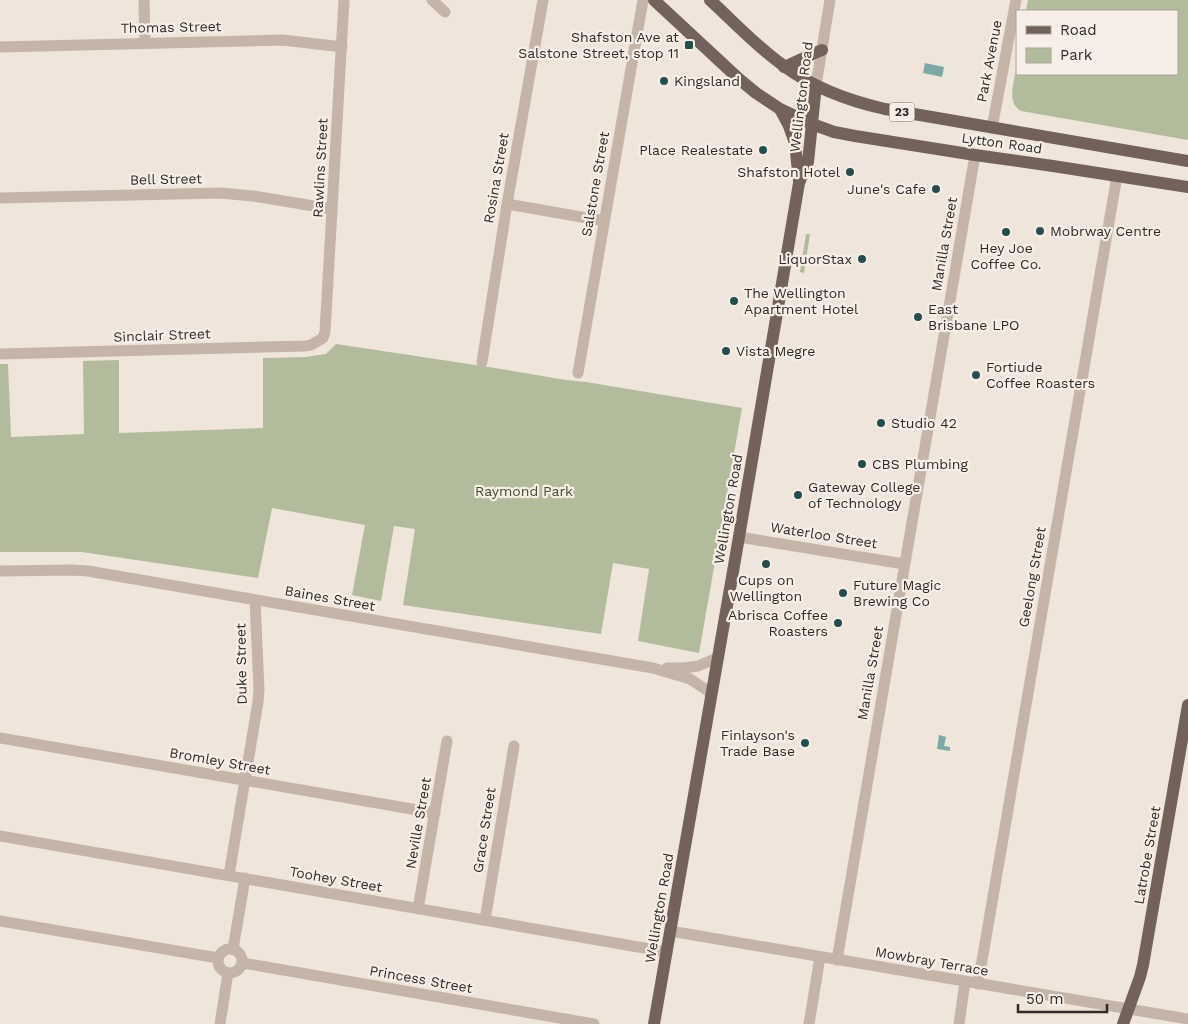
<svg xmlns="http://www.w3.org/2000/svg" width="1188" height="1024" font-family="'Work Sans',sans-serif">
<rect width="100%" height="100%" fill="#efe5db"/>
<path fill="#b2bc9d" d="M1028 0H1188V140L1021 111C1006 103 1014 81 1017 67V74H1177V11H1026Z
M806 234H810L804 273 800 272Z
M336 344 489 367 566 380 586 382 742 408 699 653 638 641 649 569 613 563 601 634 403 605 415 529 394 526 381 601 352 595 365 525 272 508 258 578 82 552H0V364H8L11 437 84 434 83 361 119 360V433L263 428V358L305 357 326 354Z"/>
<path fill="#7da8a8" d="M925 63 944 67 942 77 923 73Z
M939 735 946 737 944 746 950 747V751L937 749Z"/>
<g fill="none" stroke-linecap="round" stroke-linejoin="round">
<path stroke="#c5b4a8" stroke-width="11" d="M144 0 145 43
M432 0 445 12
M0 47 283 40 342 47
M816 85 830 0
M992 128 1016 0
M0 198 220 193 253 196 332 209
M507 204 604 221
M0 354 305 346 311 345 323 338 325 332 344 0
M482 362 507 204 543 0
M578 373 643 0
M739 537 904 564
M0 571 72 570 88 571 653 668 690 679 711 693
M667 668H684L698 666 717 658
M0 738 435 813
M0 836 667 952
M229 875 258 702 259 690 255 600
M418 909 447 741
M485 920 514 746
M0 921 218 958
M670 931 1188 1019
M218 961a12 12 0 1 1 24 0a12 12 0 1 1-24 0Z
M233 949 245 878
M837 960 975 155
M243 963 594 1024
M978 984 1117 176
M220 1024 228 973
M809 1024 820 957
M959 1024 965 982"/>
<path stroke="#73625a" stroke-width="12" d="M654 0 739 79 756 93 780 109 812 124 834 132 855 136 975 155 1053 166 1188 187
M710 0C734 22 757 47 784 66 814 88 849 101 885 109L1188 161
M784 67C797 62 809 55 822 50
M780 109 789 126 795 143 799 181
M654 1024 739 537 799 183 808 162 816 85
M1123 1024 1140 977 1143 965 1188 705"/>
</g>
<g fill="#224e50" stroke="#f7efe7" stroke-width="2">
<rect x="684" y="40" width="10" height="10" rx="2.5"/>
<circle cx="664" cy="81" r="5"/>
<circle cx="763" cy="150" r="5"/>
<circle cx="850" cy="172" r="5"/>
<circle cx="936" cy="189" r="5"/>
<circle cx="1040" cy="231" r="5"/>
<circle cx="1006" cy="232" r="5"/>
<circle cx="862" cy="259" r="5"/>
<circle cx="734" cy="301" r="5"/>
<circle cx="918" cy="317" r="5"/>
<circle cx="726" cy="351" r="5"/>
<circle cx="976" cy="375" r="5"/>
<circle cx="881" cy="423" r="5"/>
<circle cx="862" cy="464" r="5"/>
<circle cx="798" cy="495" r="5"/>
<circle cx="766" cy="564" r="5"/>
<circle cx="843" cy="593" r="5"/>
<circle cx="838" cy="623" r="5"/>
<circle cx="805" cy="743" r="5"/>
</g>
<g text-anchor="middle" dominant-baseline="central" stroke-width="4.5" stroke-linejoin="round" paint-order="stroke">
<rect fill="#f7efe7" stroke="#6e6661" stroke-width="1" x="889.5" y="102.5" width="25" height="19" rx="4"/>
<g font-size="12" font-weight="bold" fill="#332b28">
<text x="902" y="112">23</text>
</g>
<g font-size="14" fill="#332b28" stroke="#f7efe7">
<text transform="translate(171 27) rotate(-1)">Thomas Street</text>
<text transform="translate(989 61) rotate(-79)">Park Avenue</text>
<text transform="translate(801 97) rotate(-83)">Wellington Road</text>
<text transform="translate(1002 143) rotate(8)">Lytton Road</text>
<text transform="translate(320 168) rotate(-87)">Rawlins Street</text>
<text transform="translate(496 178) rotate(-80)">Rosina Street</text>
<text transform="translate(166 179) rotate(-1)">Bell Street</text>
<text transform="translate(595 184) rotate(-80)">Salstone Street</text>
<text transform="translate(944 244) rotate(-80)">Manilla Street</text>
<text transform="translate(162 335) rotate(-2)">Sinclair Street</text>
<text transform="translate(728 509) rotate(-80)">Wellington Road</text>
<text transform="translate(824 535) rotate(9)">Waterloo Street</text>
<text transform="translate(1032 577) rotate(-80)">Geelong Street</text>
<text transform="translate(330 598) rotate(10)">Baines Street</text>
<text transform="translate(241 664) rotate(-91)">Duke Street</text>
<text transform="translate(870 673) rotate(-80)">Manilla Street</text>
<text transform="translate(220 761) rotate(10)">Bromley Street</text>
<text transform="translate(418 823) rotate(-80)">Neville Street</text>
<text transform="translate(484 830) rotate(-81)">Grace Street</text>
<text transform="translate(1147 855) rotate(-80)">Latrobe Street</text>
<text transform="translate(336 879) rotate(10)">Toohey Street</text>
<text transform="translate(659 908) rotate(-80)">Wellington Road</text>
<text transform="translate(932 961) rotate(10)">Mowbray Terrace</text>
<text transform="translate(421 979) rotate(10)">Princess Street</text>
</g>
<g font-size="14" fill="#332b28" stroke="#f7efe7" text-anchor="start">
<text x="679" y="37" text-anchor="end">Shafston Ave at<tspan x="679" dy="16">Salstone Street, stop 11</tspan></text>
<text x="674" y="81">Kingsland</text>
<text x="753" y="150" text-anchor="end">Place Realestate</text>
<text x="840" y="172" text-anchor="end">Shafston Hotel</text>
<text x="926" y="189" text-anchor="end">June's Cafe</text>
<text x="1050" y="231">Mobrway Centre</text>
<text x="1006" y="248" text-anchor="middle">Hey Joe<tspan x="1006" dy="16">Coffee Co.</tspan></text>
<text x="852" y="259" text-anchor="end">LiquorStax</text>
<text x="744" y="293">The Wellington<tspan x="744" dy="16">Apartment Hotel</tspan></text>
<text x="928" y="309">East<tspan x="928" dy="16">Brisbane LPO</tspan></text>
<text x="736" y="351">Vista Megre</text>
<text x="986" y="367">Fortiude<tspan x="986" dy="16">Coffee Roasters</tspan></text>
<text x="891" y="423">Studio 42</text>
<text x="872" y="464">CBS Plumbing</text>
<text x="808" y="487">Gateway College<tspan x="808" dy="16">of Technology</tspan></text>
<text x="766" y="580" text-anchor="middle">Cups on<tspan x="766" dy="16">Wellington</tspan></text>
<text x="853" y="585">Future Magic<tspan x="853" dy="16">Brewing Co</tspan></text>
<text x="828" y="615" text-anchor="end">Abrisca Coffee<tspan x="828" dy="16">Roasters</tspan></text>
<text x="795" y="735" text-anchor="end">Finlayson's<tspan x="795" dy="16">Trade Base</tspan></text>
</g>
<g font-size="14" fill="#444e2e" stroke="#f7efe7">
<text x="524" y="491">Raymond Park</text>
</g>
</g>
<rect x="1016" y="10" width="162" height="65" fill="#f7efe7" stroke="#a9a19b"/>
<rect x="1026" y="26" width="25" height="8" fill="#73625a" stroke="#a9a19b"/>
<text x="1060" y="35" font-size="15" fill="#332b28">Road</text>
<rect x="1026" y="48" width="25" height="15" fill="#b2bc9d" stroke="#a9a19b"/>
<text x="1060" y="60" font-size="15" fill="#332b28">Park</text>
<path d="M1018 1004v8h89v-8" fill="none" stroke="#332b28" stroke-width="2.5"/>
<text x="1026" y="1004" font-size="15" fill="#332b28" stroke="#f7efe7" stroke-width="4" paint-order="stroke">50 m</text>
</svg>
